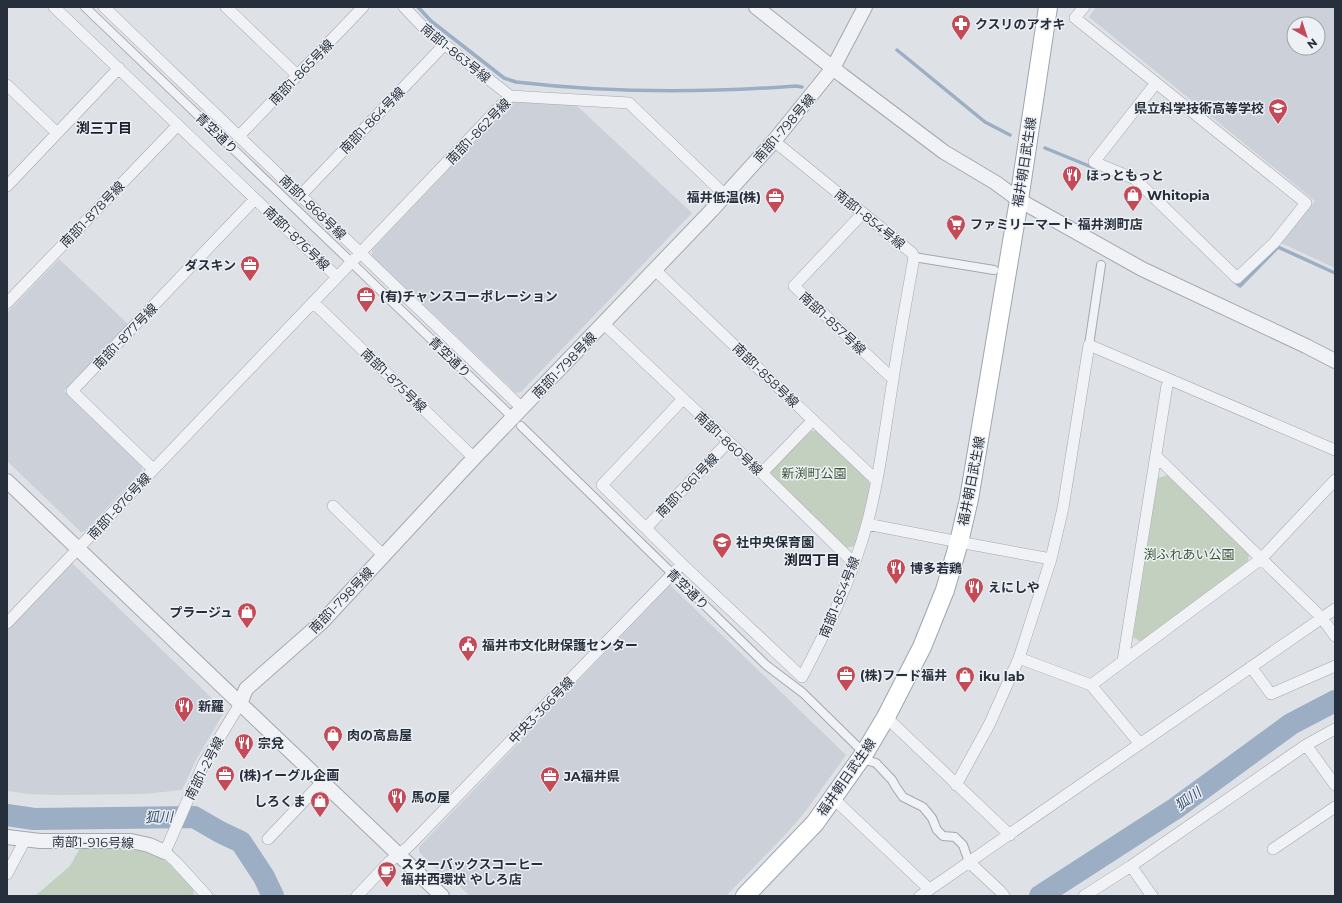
<svg xmlns="http://www.w3.org/2000/svg" width="1342" height="903" font-family="Montserrat,'Noto Sans JP',sans-serif">
<rect width="100%" height="100%" fill="#dee1e6"/>
<path fill="#ccd0d8" fill-rule="evenodd" d="M1096 7H1335V268L1281 243 1315 201 1089 17ZM1294 24H1318V48H1294Z
M514 100 576 105 692 213 521 392 516 393 372 256V250Z
M59 259 128 324 64 391 142 466V471L85 531 81 532 7 461V313Z
M72 563 222 708 223 714 196 760 182 790 144 794 58 795 29 794 7 791V631Z
M670 585 846 755 805 812 787 833 726 896H470L458 885 447 880 419 852V847Z"/>
<path fill="#c3d0bf" d="M811 431H817L868 480 871 486 855 546 845 548 772 477 771 471Z
M1168 475 1249 554 1248 561 1141 642 1133 637 1158 478Z
M123 847 156 855 168 863 193 888 194 896H35L70 866 80 848Z"/>
<g fill="none" stroke-linecap="round" stroke-linejoin="round">
<path stroke="#9baec4" stroke-width="3.5" d="M418 7 431 21 504 78 516 82C609 93 702 93 796 86L802 87
M897 50 985 122 1010 135
M1045 148 1094 168
M1234 281 1240 286 1278 247 1335 273"/>
<path stroke="#9baec4" stroke-width="22" d="M7 815 34 819 194 817 220 832 241 842 264 877 273 896
M1040 896 1176 808 1291 724 1335 701"/>
<defs>
<path id="pedestrian" d="M85 7 348 259
M914 257 994 270
M356 267 508 413
M1089 345 1101 265
M521 426 766 665 803 693 859 748
M869 761 876 763 892 780 896 787 903 797 923 807 932 818 937 830 943 836 955 837 963 845 969 862"/>
<path id="minor" d="M54 7 337 277
M104 7 522 408
M226 7 297 75
M404 7 426 30 510 96
M1084 7 1075 18 1306 203 1274 243 1237 278 1135 179 1094 162 1156 83
M7 85 57 133
M239 136 363 7
M7 186 119 68
M301 195 444 45
M863 213 794 286 893 379
M655 270 877 481
M313 302 474 458
M7 303 178 125
M603 323 762 473 854 563
M683 399 602 485 682 564 802 677C828 628 852 578 867 524 880 476 885 428 893 380 899 339 907 298 914 257L912 253 774 141
M1156 456 1322 618 1335 636
M153 469 72 391 255 199
M762 473 813 420
M333 506 383 555
M867 524 959 542 1051 559
M646 528 728 442
M7 623 510 96 629 103 725 195
M1019 658 1091 685 1140 744
M1123 661 1168 379
M1251 667 1271 694 1335 666
M1091 685 1261 559 1335 480
M886 717 1010 835
M1306 745 1335 785
M956 785 989 725 1019 658 1051 559 1063 508 1089 345 1335 450
M833 798 929 889
M268 839 322 782
M1273 849 1335 807
M969 862 1000 891 1004 896
M1131 866 1152 896
M7 874 25 840
M207 896 176 862 165 852 204 763 240 704
M357 896 389 862 408 847 682 564
M920 896 1335 609
M1084 896 1131 866 1306 745 1335 729"/>
<path id="tertiary" d="M756 7 843 76 944 152 996 183 1019 200 1142 269 1306 346 1335 361
M7 481 442 896
M240 704 246 689 322 622 474 458 711 211 774 141 833 68 865 7
M7 837 40 841H131L149 845 165 852"/>
<path id="primary" d="M745 896 815 823 864 754 886 717 922 647 945 590 959 542 969 499 1019 200 1048 7"/>
</defs>
<use href="#pedestrian" stroke="#a4a8b0" stroke-width="10"/>
<use href="#minor" stroke="#a4a8b0" stroke-width="12"/>
<use href="#tertiary" stroke="#a4a8b0" stroke-width="16"/>
<use href="#primary" stroke="#9ea5b1" stroke-width="20"/>
<use href="#pedestrian" stroke="#f0f2f5" stroke-width="8"/>
<use href="#minor" stroke="#f0f2f5" stroke-width="11"/>
<use href="#tertiary" stroke="#f0f2f5" stroke-width="14"/>
<use href="#primary" stroke="#fff" stroke-width="18"/>
</g>
<defs>
<symbol id="pharmacy-pin" viewBox="-11 -11 22 30"><path d="M0 17L-7.5 6A9.5 9.5 0 1 1 7.5 6Z" fill="#c54a58" stroke="#edf0f4"/><path d="M-2-6h4v4h4v4h-4v4h-4v-4h-4v-4h4Z" fill="#fff"/></symbol>
<symbol id="school-pin" viewBox="-11 -11 22 30"><path d="M0 17L-7.5 6A9.5 9.5 0 1 1 7.5 6Z" fill="#c54a58" stroke="#edf0f4"/><path d="M0-5L7-2L0 1L-7-2ZM-4 1L0 2.5L4 1V4Q0 6-4 4Z" fill="#fff"/></symbol>
<symbol id="restaurant-pin" viewBox="-11 -11 22 30"><path d="M0 17L-7.5 6A9.5 9.5 0 1 1 7.5 6Z" fill="#c54a58" stroke="#edf0f4"/><path d="M-5-6h1v4h1v-4h1v4h1v-4h1v5L-1.5 .5V6h-2V.5L-5-1ZM5-6V6H3V1.5H1.5Q1.5-4 5-6Z" fill="#fff"/></symbol>
<symbol id="shop-pin" viewBox="-11 -11 22 30"><path d="M0 17L-7.5 6A9.5 9.5 0 1 1 7.5 6Z" fill="#c54a58" stroke="#edf0f4"/><path d="M-5-2.5h2.3a2.7 3.5 0 0 1 5.4 0H5L5.5 6h-11ZM-1.5-2.5h3a1.5 2.3 0 0 0-3 0Z" fill="#fff"/></symbol>
<symbol id="office-pin" viewBox="-11 -11 22 30"><path d="M0 17L-7.5 6A9.5 9.5 0 1 1 7.5 6Z" fill="#c54a58" stroke="#edf0f4"/><path d="M-6-3h4V-5.5h4V-3h4V5H-6ZM-1-4.5V-3h2v-1.5ZM-6 0V1H6V0Z" fill="#fff"/></symbol>
<symbol id="supermarket-pin" viewBox="-11 -11 22 30"><path d="M0 17L-7.5 6A9.5 9.5 0 1 1 7.5 6Z" fill="#c54a58" stroke="#edf0f4"/><path d="M-6-5.5h2.5l.6 2H6L4.5 2H-2.5L-4.4-4H-6ZM-1.5 3.2a1.3 1.3 0 1 0 .1 0ZM3 3.2a1.3 1.3 0 1 0 .1 0Z" fill="#fff"/></symbol>
<symbol id="civic-pin" viewBox="-11 -11 22 30"><path d="M0 17L-7.5 6A9.5 9.5 0 1 1 7.5 6Z" fill="#c54a58" stroke="#edf0f4"/><path d="M-.6-6.5H3V-4.5H.6V-3L4-1V1h2V6H-6V1h2V-1L-.6-3ZM-1.2 2.5V6h2.4V2.5Z" fill="#fff"/></symbol>
<symbol id="cafe-pin" viewBox="-11 -11 22 30"><path d="M0 17L-7.5 6A9.5 9.5 0 1 1 7.5 6Z" fill="#c54a58" stroke="#edf0f4"/><path d="M-5.5-4.5H6V0H3Q3 3.5 0 3.5H-2.5Q-5.5 3.5-5.5 0ZM3-3.2v2h1.7v-2ZM-6 4.5H4V6H-6Z" fill="#fff"/></symbol>
</defs>
<g fill-rule="evenodd">
<use href="#pharmacy-pin" x="950" y="13" width="22" height="30"/>
<use href="#school-pin" x="1267" y="97" width="22" height="30"/>
<use href="#restaurant-pin" x="1061" y="164" width="22" height="30"/>
<use href="#shop-pin" x="1122" y="184" width="22" height="30"/>
<use href="#office-pin" x="764" y="186" width="22" height="30"/>
<use href="#supermarket-pin" x="945" y="213" width="22" height="30"/>
<use href="#office-pin" x="239" y="254" width="22" height="30"/>
<use href="#office-pin" x="355" y="285" width="22" height="30"/>
<use href="#school-pin" x="711" y="531" width="22" height="30"/>
<use href="#restaurant-pin" x="885" y="557" width="22" height="30"/>
<use href="#restaurant-pin" x="963" y="576" width="22" height="30"/>
<use href="#shop-pin" x="236" y="601" width="22" height="30"/>
<use href="#civic-pin" x="457" y="634" width="22" height="30"/>
<use href="#office-pin" x="835" y="664" width="22" height="30"/>
<use href="#shop-pin" x="954" y="665" width="22" height="30"/>
<use href="#restaurant-pin" x="173" y="695" width="22" height="30"/>
<use href="#shop-pin" x="322" y="724" width="22" height="30"/>
<use href="#restaurant-pin" x="233" y="732" width="22" height="30"/>
<use href="#office-pin" x="214" y="764" width="22" height="30"/>
<use href="#office-pin" x="539" y="765" width="22" height="30"/>
<use href="#restaurant-pin" x="386" y="786" width="22" height="30"/>
<use href="#shop-pin" x="309" y="790" width="22" height="30"/>
<use href="#cafe-pin" x="376" y="860" width="22" height="30"/>
</g>
<g text-anchor="middle" dominant-baseline="central" stroke-width="3" stroke-linejoin="round" paint-order="stroke">
<g font-size="13" font-weight="bold" fill="#282f3c" stroke="#edf0f4" text-anchor="start">
<text x="975" y="24">クスリのアオキ</text>
<text x="1264" y="108" text-anchor="end">県立科学技術高等学校</text>
<text x="1086" y="175">ほっともっと</text>
<text x="1147" y="195">Whitopia</text>
<text x="761" y="197" text-anchor="end">福井低温(株)</text>
<text x="970" y="224">ファミリーマート 福井渕町店</text>
<text x="236" y="265" text-anchor="end">ダスキン</text>
<text x="380" y="296">(有)チャンスコーポレーション</text>
<text x="736" y="542">社中央保育園</text>
<text x="910" y="568">博多若鶏</text>
<text x="988" y="587">えにしや</text>
<text x="233" y="612" text-anchor="end">プラージュ</text>
<text x="482" y="645">福井市文化財保護センター</text>
<text x="860" y="675">(株)フード福井</text>
<text x="979" y="676">iku lab</text>
<text x="198" y="706">新羅</text>
<text x="347" y="735">肉の高島屋</text>
<text x="258" y="743">宗兌</text>
<text x="239" y="775">(株)イーグル企画</text>
<text x="564" y="776">JA福井県</text>
<text x="411" y="797">馬の屋</text>
<text x="306" y="801" text-anchor="end">しろくま</text>
<text x="401" y="864">スターバックスコーヒー<tspan x="401" dy="15">福井西環状 やしろ店</tspan></text>
</g>
<g font-size="13" fill="#282f3c" stroke="#edf0f4">
<text transform="translate(456 53) rotate(39)">南部1-863号線</text>
<text transform="translate(301 72) rotate(-46)">南部1-865号線</text>
<text transform="translate(372 120) rotate(-46)">南部1-864号線</text>
<text transform="translate(784 128) rotate(-49)">南部1-798号線</text>
<text transform="translate(478 131) rotate(-46)">南部1-862号線</text>
<text transform="translate(217 133) rotate(44)">青空通り</text>
<text transform="translate(1024 162) rotate(-81)">福井朝日武生線</text>
<text transform="translate(313 207) rotate(44)">南部1-868号線</text>
<text transform="translate(92 214) rotate(-46)">南部1-878号線</text>
<text transform="translate(870 219) rotate(39)">南部1-854号線</text>
<text transform="translate(297 238) rotate(44)">南部1-876号線</text>
<text transform="translate(833 323) rotate(43)">南部1-857号線</text>
<text transform="translate(125 336) rotate(-46)">南部1-877号線</text>
<text transform="translate(450 357) rotate(44)">青空通り</text>
<text transform="translate(564 365) rotate(-46)">南部1-798号線</text>
<text transform="translate(766 375) rotate(44)">南部1-858号線</text>
<text transform="translate(394 380) rotate(44)">南部1-875号線</text>
<text transform="translate(729 443) rotate(43)">南部1-860号線</text>
<text transform="translate(971 481) rotate(-79)">福井朝日武生線</text>
<text transform="translate(687 485) rotate(-46)">南部1-861号線</text>
<text transform="translate(119 506) rotate(-47)">南部1-876号線</text>
<text transform="translate(688 589) rotate(44)">青空通り</text>
<text transform="translate(839 597) rotate(-68)">南部1-854号線</text>
<text transform="translate(341 600) rotate(-46)">南部1-798号線</text>
<text transform="translate(541 710) rotate(-46)">中央3-366号線</text>
<text transform="translate(204 768) rotate(-63)">南部1-2号線</text>
<text transform="translate(846 777) rotate(-55)">福井朝日武生線</text>
<text transform="translate(93 842) rotate(1)">南部1-916号線</text>
</g>
<g font-size="13" fill="#3b5736" stroke="#edf0f4">
<text x="814" y="473">新渕町公園</text>
<text x="1189" y="554">渕ふれあい公園</text>
</g>
<g font-size="14" font-weight="bold" fill="#1a202d" stroke="#edf0f4">
<text x="104" y="128">渕三丁目</text>
<text x="812" y="560">渕四丁目</text>
</g>
<g font-size="14" font-style="italic" fill="#354c6d" stroke="#edf0f4">
<text transform="translate(1188 799) rotate(-36)">狐川</text>
<text transform="translate(159 817) rotate(-1)">狐川</text>
</g>
</g>
<rect width="1342" height="903" fill="none" stroke="#282f3c" stroke-width="16"/>
<g transform="translate(1306 36) rotate(141)"><circle r="19" fill="#edf0f4" stroke="#9ea3aa"/>
<path d="M0-3L7 15L0 10L-7 15Z" fill="#c54a58"/>
<text y="-6" font-size="11" font-weight="bold" text-anchor="middle" fill="#282f3c">N</text>
</g>
</svg>
